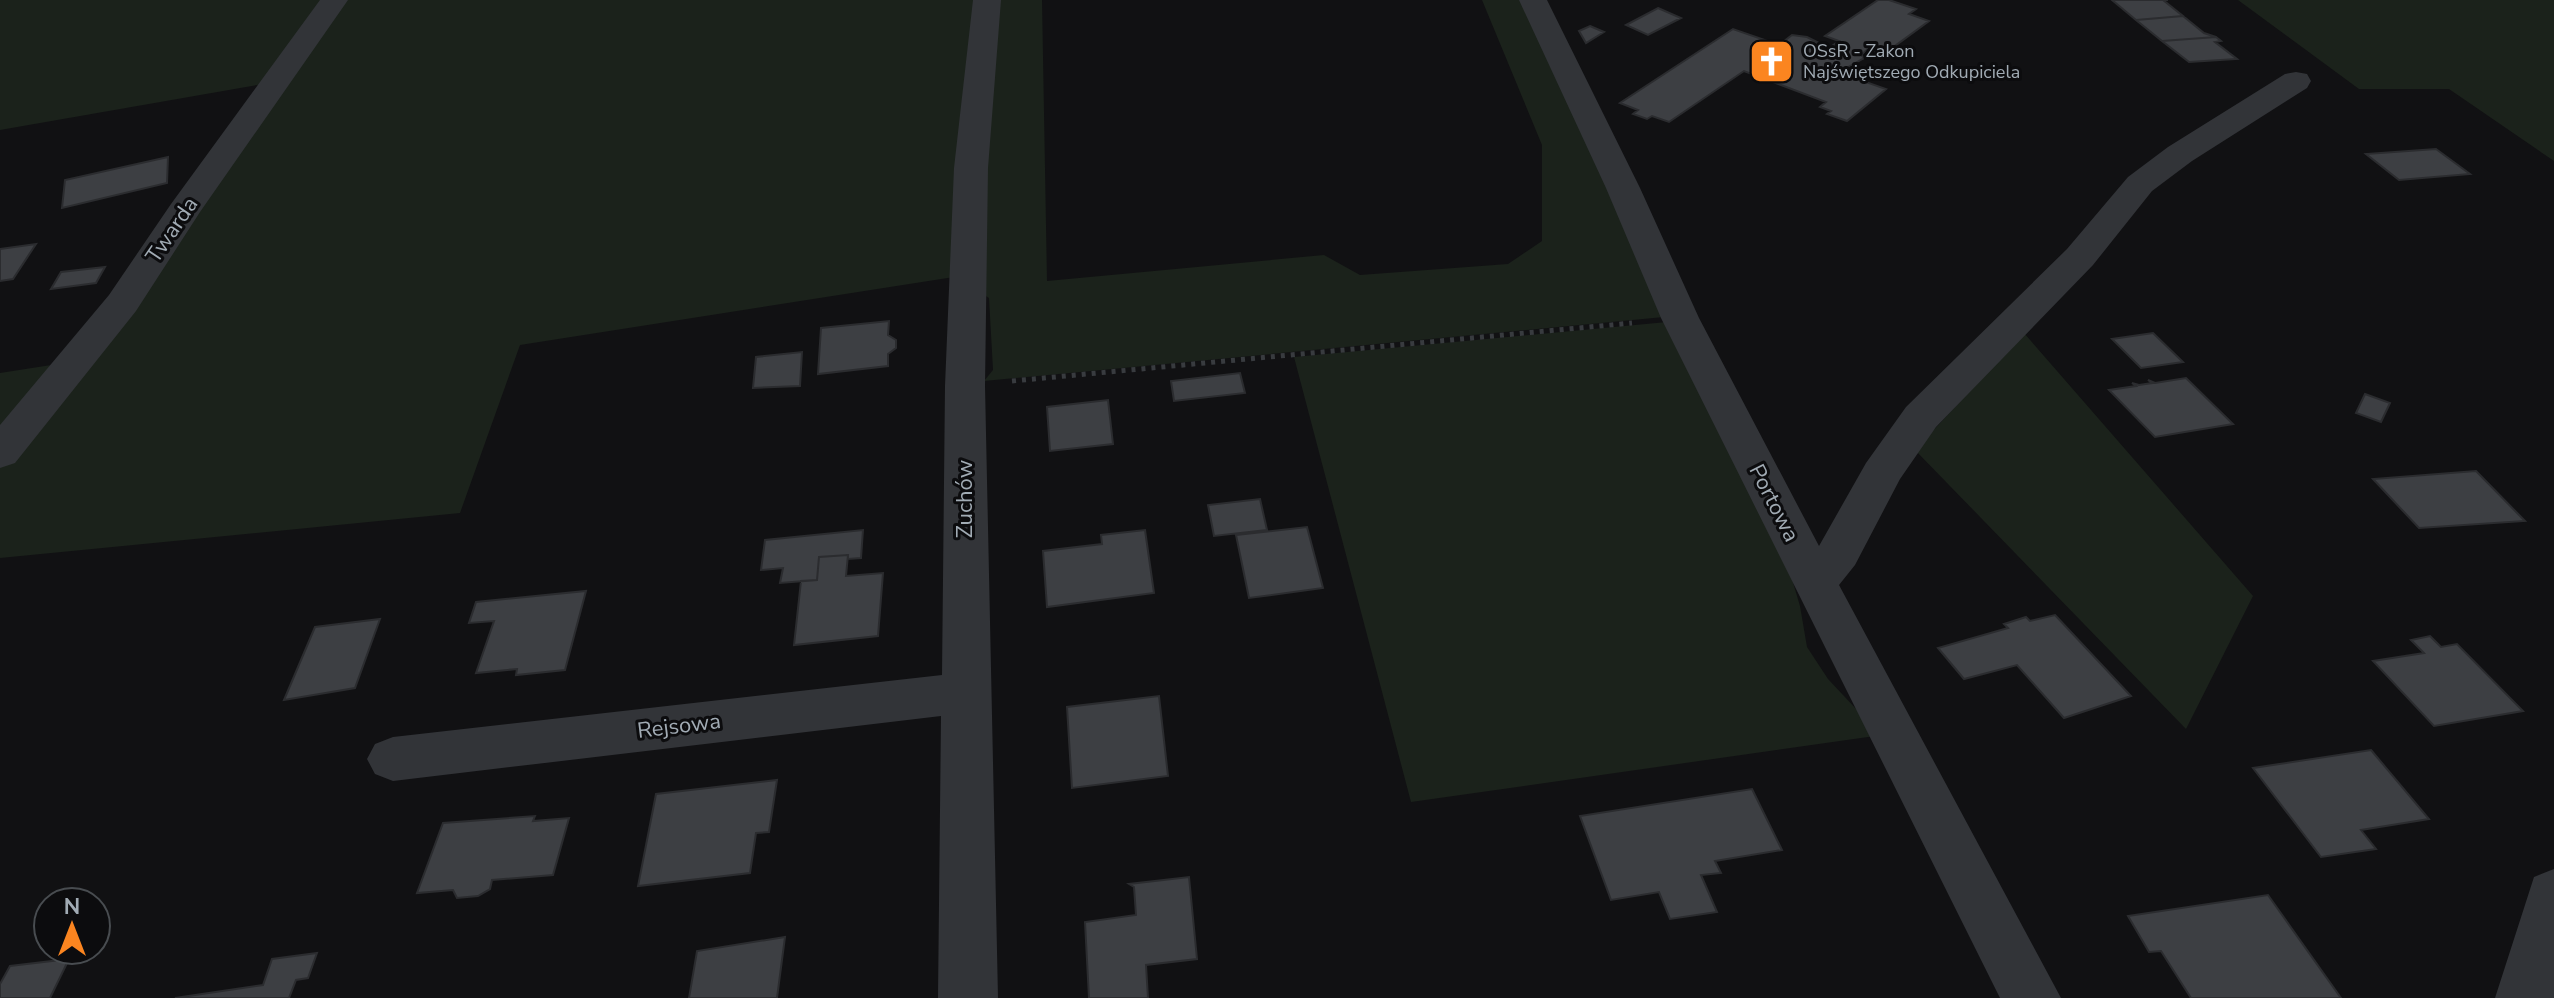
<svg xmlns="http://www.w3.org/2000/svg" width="2554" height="998" font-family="'Nunito Sans',sans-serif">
<rect width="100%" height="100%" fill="#111113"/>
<path fill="#1b221b" d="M0 0H327L269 83 0 130Z
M341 0H979L954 277 520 345 460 513 0 558V467Z
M995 0H1042L1047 281 1324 255 1360 275 1508 264 1542 241V145L1482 0H1524L1664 317 984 381 993 370 989 298 976 290Z
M2238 0H2554V161L2449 89H2359Z
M1667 322 1786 559 1800 606 1807 647 1828 679 1858 711 1875 736 1411 802 1294 357Z
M2024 333 2253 596 2186 729 1915 450Z
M64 363 0 440V373Z"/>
<path fill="#3d3f43" stroke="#2b2c2f" stroke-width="2" d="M1878 0H1889L1916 9 1909 14 1929 21 1881 56 1867 50 1861 55 1864 58 1845 69 1865 76 1860 80 1886 89 1847 121 1827 114 1831 111 1820 107 1826 102 1744 71 1669 122 1652 116 1647 119 1633 114 1638 110 1620 103 1733 29 1779 45 1792 35 1807 37 1829 48 1839 41 1825 36Z
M2112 0H2168H2163L2183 16 2136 20Z
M1658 8 1681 18 1648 35 1626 25Z
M2183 16 2204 33 2216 37 2162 41 2136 20Z
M1590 26 1604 32 1586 43 1579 31Z
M2216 37 2221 41 2215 42 2237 59 2189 62 2162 41Z
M2436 149 2470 174 2399 180 2366 154Z
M168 157 167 183 62 208 65 180Z
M36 244 13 279 0 281V249Z
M105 267 96 283 51 289 61 272Z
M889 321 888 335 896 340V348L888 354V366L818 374 821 328Z
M2153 333 2183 362 2141 368 2112 339Z
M802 352 800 386 753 388 756 357Z
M1240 373 1245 393 1174 401 1171 381Z
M2186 378 2233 424 2155 437 2109 390 2136 386 2132 383 2139 385 2152 383 2148 380 2155 383Z
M2365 394 2390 403 2381 422 2356 413Z
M1108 400 1113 444 1050 451 1047 407Z
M2476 471 2525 521 2419 528 2373 479Z
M1260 499 1267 530 1214 536 1208 505Z
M1307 527 1323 588 1249 598 1236 535Z
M863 530 861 558 848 559V555L819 557 817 580 780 583 783 568 761 570 765 540Z
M1145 530 1154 593 1047 607 1043 551 1102 544 1101 535Z
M848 555 846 576 883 573 878 636 794 645 801 581 817 580 819 557Z
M586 591 565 670 516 675 517 669 476 673 494 621 469 623 476 602Z
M2055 615 2131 696 2064 718 2017 665 1964 679 1938 648 2008 628 2004 624 2026 617 2030 621Z
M380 619 355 688 284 700 315 627Z
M2430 636 2441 647 2457 644 2523 711 2434 726 2373 661 2424 653 2411 640Z
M1159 696 1168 776 1072 788 1067 707Z
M2371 750 2429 819 2361 830 2376 849 2321 857 2253 768Z
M777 780 769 832 756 833 750 873 638 886 656 794Z
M1752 789 1782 850 1715 861 1721 873 1701 875 1717 912 1670 919 1659 892 1611 900 1580 816Z
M535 816 533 821 569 818 553 875 492 880 490 889 478 896 457 898 453 890 417 893 443 823Z
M1189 877 1197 959 1146 965 1148 998H1089L1085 922 1136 915 1134 887 1129 884Z
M2268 895 2341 998H2191L2161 951 2149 952 2128 916Z
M785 937 777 998H689L697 951Z
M317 953 308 978 296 980 289 998H175L263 985 272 959Z
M69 959 50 998H0V984L10 966Z"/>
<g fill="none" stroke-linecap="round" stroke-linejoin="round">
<path stroke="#383b3f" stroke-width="5" stroke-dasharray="4 6" stroke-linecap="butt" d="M1012 381 1632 323"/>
<path fill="#323438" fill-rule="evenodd" d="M320 0H348L200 212 136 311 15 463 0 468V425L109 295 171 204Z
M973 0H1001L988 168 985 386 998 998H938L941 716 393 781 375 774 367 759 375 744 393 737 942 675 945 386 954 168Z
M1519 0H1547L1640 188 1699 318 1819 546 1866 463 1906 407 2067 249 2128 177 2168 147 2285 74 2296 72 2307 74 2311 81 2307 88 2192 161 2152 191 2093 265 1936 427 1900 479 1855 565 1839 585 2061 998H2000L1661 318 1606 188Z
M2554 869V998H2495L2534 877Z"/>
</g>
<defs>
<symbol id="church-square" viewBox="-11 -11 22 22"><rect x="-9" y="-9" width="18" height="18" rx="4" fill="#fb8520" stroke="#0c0c0e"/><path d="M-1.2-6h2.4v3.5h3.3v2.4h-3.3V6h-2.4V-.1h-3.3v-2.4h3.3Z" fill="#fff"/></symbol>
</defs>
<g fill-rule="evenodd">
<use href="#church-square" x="1746" y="36" width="51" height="51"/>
</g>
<g text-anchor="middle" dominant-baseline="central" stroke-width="6" stroke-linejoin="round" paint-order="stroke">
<g font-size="18" fill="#a1abb4" stroke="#0c0c0e" text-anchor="start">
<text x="1803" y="51">OSsR - Zakon<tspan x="1803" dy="21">Najświętszego Odkupiciela</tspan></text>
</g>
<g font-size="22" fill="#a1abb4" stroke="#0c0c0e">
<text transform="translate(172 230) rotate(-56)">Twarda</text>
<text transform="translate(965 499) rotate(-90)">Zuchów</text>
<text transform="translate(1774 503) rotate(63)">Portowa</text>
<text transform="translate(679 726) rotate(-7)">Rejsowa</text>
</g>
</g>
<g transform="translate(72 926)"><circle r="38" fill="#0c0c0e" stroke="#484c50" stroke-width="2"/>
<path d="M0-6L14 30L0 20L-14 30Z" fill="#fb8520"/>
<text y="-12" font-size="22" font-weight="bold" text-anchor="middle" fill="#a1abb4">N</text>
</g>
</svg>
